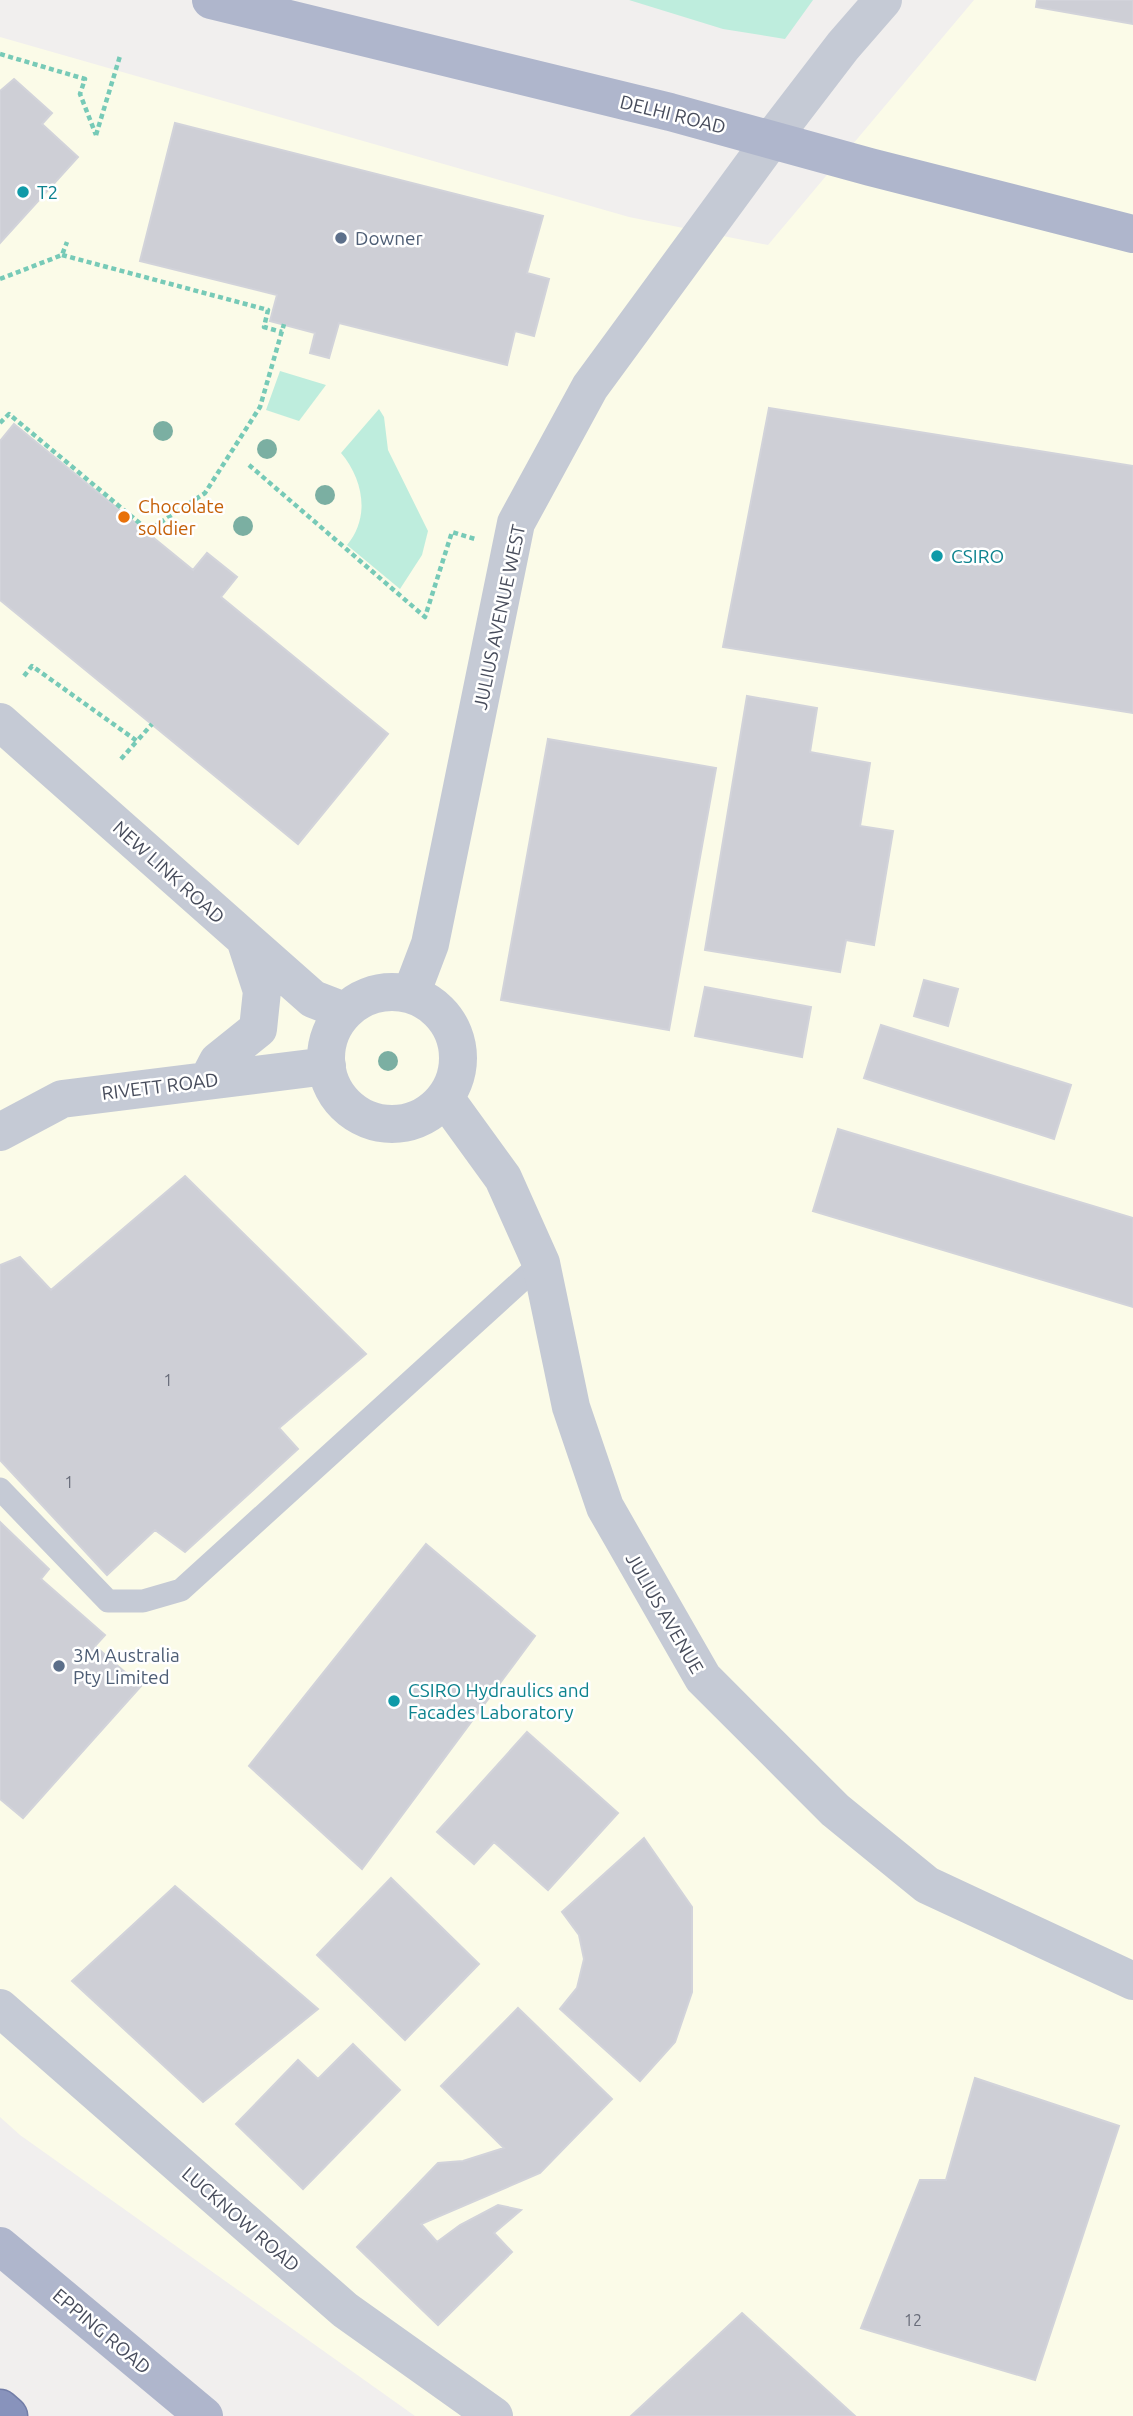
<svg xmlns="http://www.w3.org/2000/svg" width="1133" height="2416" font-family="Ubuntu,sans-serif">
<rect width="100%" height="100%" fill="#f1efee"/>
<path fill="#fbfbe8" d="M974 0H1133V2416H415L20 2135 0 2117V37L629 217 768 245Z"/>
<path fill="#beeddd" d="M629 0H813L785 39 723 29Z
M280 371 326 385 299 421 266 410Z
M379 409 384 417 388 450 428 531 422 555 400 589 347 545C370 518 364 480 341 453Z"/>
<path fill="#cecfd6" stroke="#d2d3da" stroke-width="2" d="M1037 0H1133V24L1036 7Z
M14 79 52 113 42 124 78 157 0 243V91Z
M175 123 543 216 527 273 549 279 534 336 515 331 507 365 339 323 329 358 310 353 315 333 270 321 277 295 140 261Z
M769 408 1133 466V713L723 647Z
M14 424 193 570 207 553 237 577 221 597 388 734 298 844 0 600V441Z
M747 696 817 708 810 752 870 763 860 826 893 831 874 945 846 940 840 972 705 950Z
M548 739 716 768 669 1030 501 1000Z
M924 980 958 989 948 1026 914 1016Z
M705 987 811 1007 802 1057 695 1036Z
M881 1025 1071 1085 1054 1139 864 1078Z
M838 1129 1133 1218V1307L813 1211Z
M185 1176 366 1354 279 1428 298 1449 185 1552 155 1530 107 1575 0 1460V1265L20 1257 51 1290Z
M0 1522 49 1569 41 1579 105 1635 95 1646 141 1686 23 1818 0 1799Z
M426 1544 535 1636 362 1869 249 1766Z
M527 1732 618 1813 548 1890 494 1842 474 1864 437 1832Z
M644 1838 692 1907V1992L675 2042 640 2081 560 2009 577 1988 584 1959 579 1935 562 1912Z
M391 1878 479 1964 405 2040 317 1955Z
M175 1886 318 2009 203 2102 72 1981Z
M518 2008 612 2099 540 2173 421 2224 437 2242 460 2225 498 2205 521 2210 494 2233 512 2252 438 2325 357 2247 438 2163 463 2161 504 2148 441 2086Z
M353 2044 400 2090 303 2189 236 2124 298 2060 318 2079Z
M975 2078 1119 2126 1035 2380 861 2328 920 2180H946Z
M742 2313 855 2416H631Z"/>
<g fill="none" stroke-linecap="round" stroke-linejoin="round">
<defs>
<path id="motorway" d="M0 2409 8 2416"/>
</defs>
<use href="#motorway" stroke="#737ea7" stroke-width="41"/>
<path stroke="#77cab7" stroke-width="4.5" stroke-dasharray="5 3.5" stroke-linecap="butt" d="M0 54 85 79 80 94 96 135
M96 135 120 56
M62 255 268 310 264 327 282 332
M0 279 62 255 67 242
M0 423 9 414 149 531
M249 465 425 617 452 532 475 539
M146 532 205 493 260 407 284 324
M24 676 32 666 137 741 152 724
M121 759 137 741"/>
<path stroke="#c5cad5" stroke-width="23" d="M0 1489 108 1601H143L181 1590 541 1263"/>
<path stroke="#c5cad5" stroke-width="38" d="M0 722 313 999 344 1011
M326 1058a66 66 0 1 1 132 0a66 66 0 1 1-132 0Z
M411 994 430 944 516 523 590 387 771 140 843 46 883 0
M208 1080 218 1061 258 1029 262 991 245 939
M445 1098 503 1178 541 1263 571 1407 605 1507 703 1678 835 1810 927 1885 1133 1981
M0 1132 62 1099 327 1066
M0 2008 345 2310 494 2416"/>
<path stroke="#afb6cc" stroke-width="38" d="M211 0 670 112 870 167 1133 234
M0 2246 204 2416"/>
<use href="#motorway" stroke="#8893bc" stroke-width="38"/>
</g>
<g fill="#7bafa2">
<circle cx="163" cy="431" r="10"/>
<circle cx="267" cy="449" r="10"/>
<circle cx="325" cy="495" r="10"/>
<circle cx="243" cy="526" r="10"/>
<circle cx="388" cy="1061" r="10"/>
</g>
<g fill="#0f9aa8" stroke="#fff" stroke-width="2.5">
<circle cx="23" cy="192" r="7"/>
<circle cx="937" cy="556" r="7"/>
<circle cx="394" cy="1701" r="7"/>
</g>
<g fill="#5c6f8a" stroke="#fff" stroke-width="2.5">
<circle cx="341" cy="238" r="7"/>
<circle cx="59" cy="1666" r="7"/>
</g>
<circle fill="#e8710a" stroke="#fff" stroke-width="2.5" cx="124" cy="517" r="7"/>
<g text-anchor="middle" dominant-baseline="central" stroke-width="5" stroke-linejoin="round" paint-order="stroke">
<g font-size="16" fill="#696d7a">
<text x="168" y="1380">1</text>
<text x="69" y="1482">1</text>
<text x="913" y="2320">12</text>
</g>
<g font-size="19" fill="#474c5b" stroke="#fff">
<text transform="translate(673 114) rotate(14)">DELHI ROAD</text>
<text transform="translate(499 617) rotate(-78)">JULIUS AVENUE WEST</text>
<text transform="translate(169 872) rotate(42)">NEW LINK ROAD</text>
<text transform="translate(160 1086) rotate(-7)">RIVETT ROAD</text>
<text transform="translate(665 1613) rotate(60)">JULIUS AVENUE</text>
<text transform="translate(241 2219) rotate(41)">LUCKNOW ROAD</text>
<text transform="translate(102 2331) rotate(40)">EPPING ROAD</text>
</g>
<g font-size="19" fill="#0d838f" stroke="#fff" text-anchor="start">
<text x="37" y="192">T2</text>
<text x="951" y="556">CSIRO</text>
<text x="408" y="1690">CSIRO Hydraulics and<tspan x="408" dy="22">Facades Laboratory</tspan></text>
</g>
<g font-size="19" fill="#4e5e75" stroke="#fff" text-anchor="start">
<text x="355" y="238">Downer</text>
<text x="73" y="1655">3M Australia<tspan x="73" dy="22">Pty Limited</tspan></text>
</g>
<g font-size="19" fill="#c56008" stroke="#fff" text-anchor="start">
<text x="138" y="506">Chocolate<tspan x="138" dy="22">soldier</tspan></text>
</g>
</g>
</svg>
